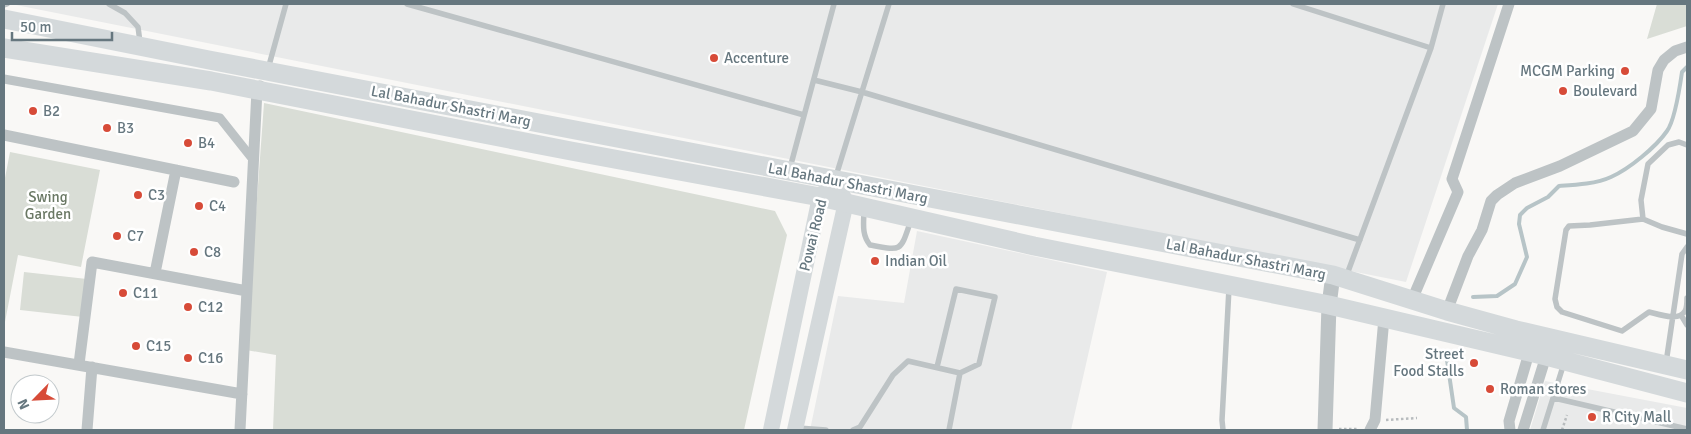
<svg xmlns="http://www.w3.org/2000/svg" width="1691" height="434" font-family="Signika,sans-serif">
<rect width="100%" height="100%" fill="#f9f8f6"/>
<path fill="#e9eaea" d="M11 4H1498L1406 282Z
M917 231 1107 272 1071 430H810L838 296 904 303Z
M1545 381 1687 408V430H1530Z"/>
<path fill="#d9ddd6" d="M1657 4H1687V26L1647 39Z
M264 103 775 211 787 235 744 430H273L276 355 246 350Z
M10 152 100 170 81 267 18 255 4 327V183Z
M24 272 87 279 83 317 20 310Z"/>
<g fill="none" stroke-linecap="round" stroke-linejoin="round">
<path stroke="#b7c4c7" stroke-width="4" d="M1473 297 1497 296 1515 284 1527 257 1519 224 1520 215 1527 208 1548 197 1559 186C1575 185 1596 184 1611 177 1629 169 1656 147 1667 131 1675 120 1680 86 1682 72L1687 67
M1447 360 1454 408 1466 417 1467 430"/>
<path stroke="#b8bcbe" stroke-width="2.5" stroke-dasharray="2.5 2.5" stroke-linecap="butt" d="M1386 420 1417 418
M1339 429H1358
M1562 430 1567 415"/>
<path stroke="#bdc3c5" stroke-width="5.5" d="M109 4 125 13 138 27 140 42
M407 4 804 115
M1293 4 1431 48
M4 5 7 4
M268 69 286 4
M814 80 862 92 1360 240
M1687 145 1679 142 1668 145 1648 164 1641 200 1643 219 1662 227 1687 234
M790 168 834 4
M836 176 889 4
M864 209C864 222 861 234 870 245 903 251 900 252 911 220
M1643 219 1590 225 1569 226 1566 230 1555 299 1557 307 1562 312 1622 331 1649 312C1658 314 1679 322 1685 311 1687 308 1687 302 1687 298
M1346 277 1431 48 1443 4
M1681 315 1687 325
M1666 363 1682 254 1687 247
M937 367 956 289 995 297 979 364 960 373 949 430
M1554 398 1687 429
M798 428 826 430
M853 430 860 427 893 375 908 361 960 373
M1223 430 1222 420 1229 288
M1543 430 1564 363"/>
<path stroke="#bdc3c5" stroke-width="9" d="M4 79 220 118 251 157"/>
<path stroke="#bdc3c5" stroke-width="11" d="M4 135 234 182
M155 273 176 170
M1412 300 1458 192 1452 179 1509 4
M1447 311 1468 256 1482 230 1491 201 1497 195 1515 183 1560 166 1633 131 1651 109 1658 70 1664 60 1675 51 1687 47
M4 352 242 394
M79 364 92 262 247 291
M87 430 92 367
M240 430 257 90 260 86
M1370 430 1375 420 1384 318
M1510 430 1509 421 1529 353
M1523 430 1546 356"/>
<path stroke="#bdc3c5" stroke-width="15" d="M1325 430 1329 305 1333 275"/>
<path stroke="#d4d9db" stroke-width="16" d="M771 430 820 197 835 180 846 202 795 430"/>
<path stroke="#d4d9db" stroke-width="19" d="M4 19 209 60 1333 275 1447 311 1516 330 1687 370
M4 48 211 81 571 151 820 197 1034 246 1329 305 1546 356 1687 393"/>
</g>
<g fill="#d74b38" stroke="#fff" stroke-width="2">
<circle cx="714" cy="58" r="5"/>
<circle cx="1625" cy="71" r="5"/>
<circle cx="1563" cy="91" r="5"/>
<circle cx="33" cy="111" r="5"/>
<circle cx="107" cy="128" r="5"/>
<circle cx="188" cy="143" r="5"/>
<circle cx="138" cy="195" r="5"/>
<circle cx="199" cy="206" r="5"/>
<circle cx="117" cy="236" r="5"/>
<circle cx="194" cy="252" r="5"/>
<circle cx="875" cy="261" r="5"/>
<circle cx="123" cy="293" r="5"/>
<circle cx="188" cy="307" r="5"/>
<circle cx="136" cy="346" r="5"/>
<circle cx="188" cy="358" r="5"/>
<circle cx="1474" cy="363" r="5"/>
<circle cx="1490" cy="389" r="5"/>
<circle cx="1592" cy="417" r="5"/>
</g>
<g text-anchor="middle" dominant-baseline="central" stroke-width="5" stroke-linejoin="round" paint-order="stroke">
<g font-size="15" fill="#66777f" stroke="#fff" text-anchor="start">
<text x="724" y="58">Accenture</text>
<text x="1615" y="71" text-anchor="end">MCGM Parking</text>
<text x="1573" y="91">Boulevard</text>
<text x="43" y="111">B2</text>
<text x="117" y="128">B3</text>
<text x="198" y="143">B4</text>
<text x="148" y="195">C3</text>
<text x="209" y="206">C4</text>
<text x="127" y="236">C7</text>
<text x="204" y="252">C8</text>
<text x="885" y="261">Indian Oil</text>
<text x="133" y="293">C11</text>
<text x="198" y="307">C12</text>
<text x="146" y="346">C15</text>
<text x="1464" y="354" text-anchor="end">Street<tspan x="1464" dy="17">Food Stalls</tspan></text>
<text x="198" y="358">C16</text>
<text x="1500" y="389">Roman stores</text>
<text x="1602" y="417">R City Mall</text>
</g>
<g font-size="15" fill="#66777f" stroke="#fff">
<text transform="translate(451 106) rotate(11)">Lal Bahadur Shastri Marg</text>
<text transform="translate(848 183) rotate(11)">Lal Bahadur Shastri Marg</text>
<text transform="translate(813 235) rotate(-76)">Powai Road</text>
<text transform="translate(1246 259) rotate(11)">Lal Bahadur Shastri Marg</text>
</g>
<g font-size="15" fill="#6a7864" stroke="#fff">
<text x="48" y="197">Swing<tspan x="48" dy="17">Garden</tspan></text>
</g>
</g>
<rect width="1691" height="434" fill="none" stroke="#66777f" stroke-width="10"/>
<g transform="translate(35 399) rotate(246)"><circle r="24" fill="#ffffff" stroke="#c2c9cc"/>
<path d="M0-4L9 19L0 12L-9 19Z" fill="#d74b38"/>
<text y="-8" font-size="14" font-weight="bold" text-anchor="middle" fill="#66777f">N</text>
</g>
<path d="M12 32v8h100v-8" fill="none" stroke="#66777f" stroke-width="2.5"/>
<text x="20" y="32" font-size="15" fill="#66777f" stroke="#ffffff" stroke-width="4" paint-order="stroke">50 m</text>
</svg>
